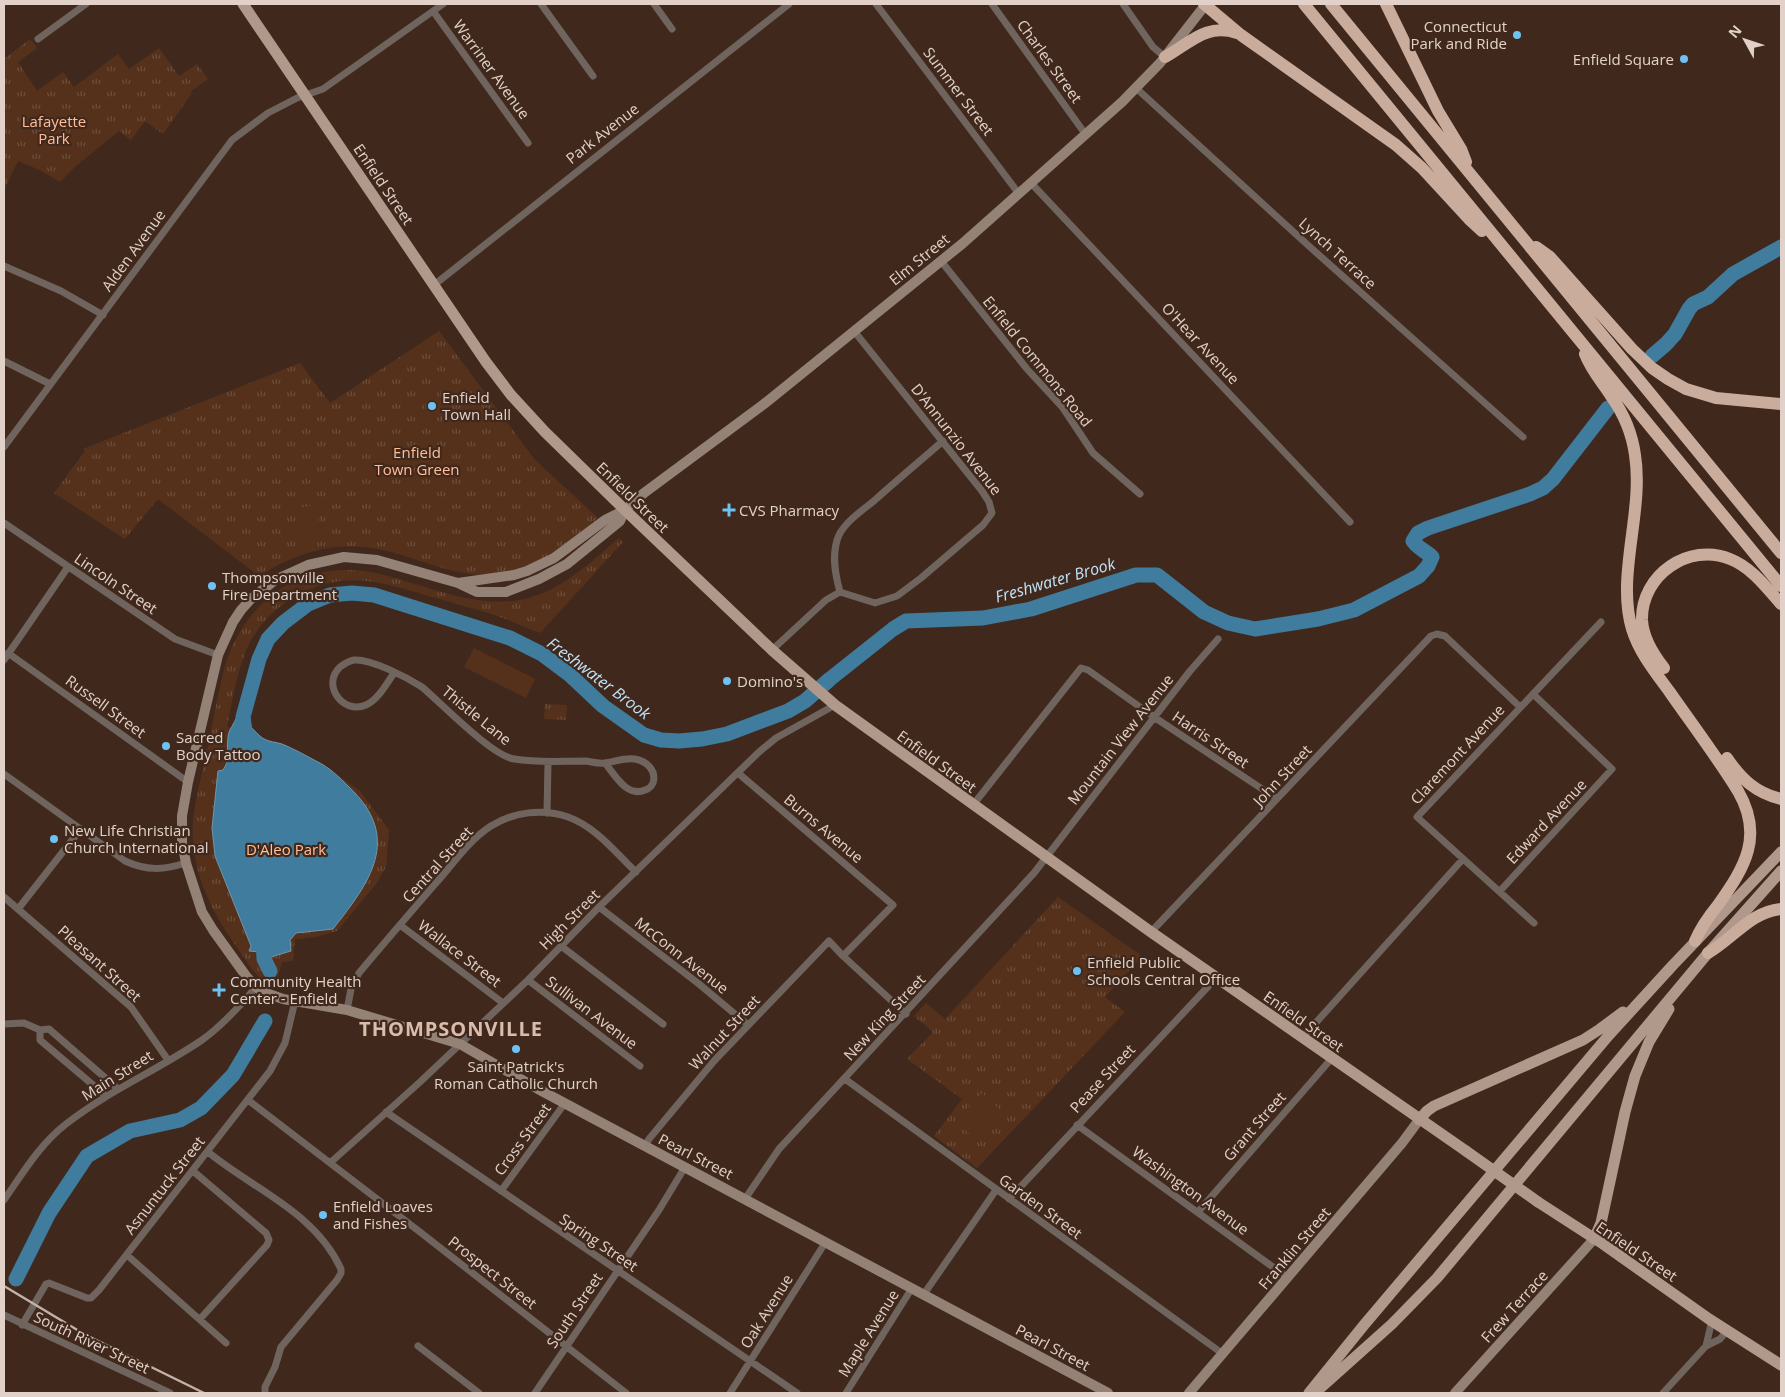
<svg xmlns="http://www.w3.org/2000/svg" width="1785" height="1397" font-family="'Open Sans',sans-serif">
<defs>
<pattern id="park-tufts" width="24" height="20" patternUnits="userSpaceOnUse" patternTransform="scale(1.25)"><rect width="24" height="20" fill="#55311b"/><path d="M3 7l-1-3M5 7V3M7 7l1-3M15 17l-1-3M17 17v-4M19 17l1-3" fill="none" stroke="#6d4e3b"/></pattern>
</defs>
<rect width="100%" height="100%" fill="#40291c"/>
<path fill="url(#park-tufts)" d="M30 39 37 48 18 62 37 91 63 72 74 87 118 54 129 69 159 48 179 76 197 64 208 79 191 91 192 93 163 134 145 121 131 140 119 131 77 165 60 182 40 170 18 161 4 190V59Z
M439 331 535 460 598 518C572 539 547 562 515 571 466 585 424 558 378 549 335 540 295 553 259 576L158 499 125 539 54 493 85 451 83 449 300 363 330 403Z
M619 538 623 542 540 633C526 628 512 621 497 616 477 609 456 604 436 598 413 592 390 583 366 581 321 575 273 601 251 640 237 667 233 698 227 727L286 745 328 768 360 791 389 830 386 867 376 884 337 931 316 937 295 939 293 961 282 962 275 987C269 983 262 981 258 976 251 969 246 960 241 953 218 921 199 889 194 850 190 822 196 800 202 773 207 751 212 728 216 705 220 688 223 670 229 654 256 588 315 557 384 575 428 586 474 608 520 600 559 593 590 563 619 538Z
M545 704 567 705 566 720 544 719Z
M1058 897 1142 956 1105 997 1125 1012 977 1168 934 1136 962 1099 907 1059 933 1032 914 1016 926 1003 945 1019Z"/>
<path fill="#55311b" d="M316 505 321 535 303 538 298 508Z
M474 648 535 679 526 698 464 667Z
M982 1093 1000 1110 974 1138 956 1121Z"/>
<path fill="#3f7c9e" stroke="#7096ab" d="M237 716 250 718V726C254 730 259 736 264 739 269 742 276 742 282 744 294 749 305 755 316 761 329 767 339 777 349 787 403 838 370 882 333 929L296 933 290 940 291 951 261 960 260 952 249 951 251 946 215 856 212 828 218 771 223 770C231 759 226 751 228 738 228 730 235 723 237 716Z"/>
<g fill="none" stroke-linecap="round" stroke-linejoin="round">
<path stroke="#3f7c9e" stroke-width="15" d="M1652 356 1666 344 1675 334 1689 309 1693 304 1708 297 1733 274 1781 247
M246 737 243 717 259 659 268 639 283 623 308 604 330 595 352 593 374 595 510 638 542 654 570 675 603 706 644 735 661 740 679 741 702 739 727 734 788 711 805 701 830 679 893 629 906 621 983 618 1031 609 1136 575H1157L1204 612 1228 623 1255 629 1318 619 1354 610 1419 576 1428 566 1432 557C1427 552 1415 546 1413 541L1418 533 1428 528 1530 494 1543 488 1553 479 1608 408
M263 939 264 959 270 971
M16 1279 49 1213 87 1156 130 1131 180 1120 201 1108 233 1075 265 1021"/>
<path stroke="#70645e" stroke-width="7" d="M541 4 593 76
M654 4 672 29
M876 4 1019 194
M992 4 1086 135
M1123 4 1153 47 1165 57
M433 11 528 143
M38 39 86 4
M1136 88 1310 247 1523 437
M1031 183 1350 522
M941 261 1027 369 1063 408 1093 453 1140 494
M4 266 61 291 103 315
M434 285 789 4
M4 361 50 384
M4 447 232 140 268 113 297 98 323 89 443 4
M4 523 175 639 218 655
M840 592 875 603 897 596 921 578 983 525 992 513 989 502 982 491 854 331
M840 592C835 574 831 553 839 535 846 521 863 510 875 500 897 480 920 461 943 441
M772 650 826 600 840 592
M8 653 188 782
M4 660 68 567
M394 673C387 683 378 700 366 705 343 715 321 685 340 667 344 664 348 661 354 660 372 659 406 677 422 687 441 703 492 756 514 759 538 763 561 761 586 761 592 762 599 764 605 763 615 762 624 757 635 759 646 761 657 770 653 783 651 787 649 789 645 790 627 798 615 775 605 763
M738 773 893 905 843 956
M4 774 125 861C147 871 163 870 186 863
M973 805 1081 668 1088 670 1154 717 1277 799
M547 813 548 763
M1500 891 1612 769 1533 694
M4 897 131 1007 168 1060
M599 907 699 984 748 1025
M18 909 80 830
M1534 923 1417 817 1601 622
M400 925 503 1003
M1151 932 1431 636 1437 634 1445 636 1520 707
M561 946 663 1024
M528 980 640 1066
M347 1010 351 989 359 973C384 943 410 913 436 883 453 864 469 840 491 826 513 812 543 808 568 817 596 827 615 852 636 872
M4 1024 24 1023 40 1030 49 1029 118 1089
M40 1030V1040L106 1096
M1303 1037 1463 859
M845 1079 1223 1354
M248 1100 420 1232 626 1393
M386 1112 797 1393
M1077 1125 1288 1278
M645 1146 649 1139 714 1061 829 941 843 956 906 1014
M208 1152C253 1189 315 1212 341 1269V1273L337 1280 281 1347 275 1367 265 1387V1393
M330 1163 420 1082 528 980 599 907 759 752 776 738 835 705
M193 1171 266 1233 269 1240 267 1245 200 1319
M501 1191 565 1103
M745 1199 779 1149 1034 873 1190 671 1218 639
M1009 1199 1217 977
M4 1200C23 1173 40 1144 66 1124 108 1091 158 1070 202 1040 223 1025 240 1006 256 987
M1198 1212 1332 1058
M127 1255 226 1343
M924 1294 996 1190
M4 1315 170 1393
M22 1325 46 1284 49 1283 87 1298H91L99 1290 270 1071 285 1043 295 1001
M418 1346 479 1393
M1706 1346 1712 1320
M535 1393 659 1210 685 1167
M730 1393 825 1243
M846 1393 912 1288
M1663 1393 1706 1346 1720 1339 1728 1330"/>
<path stroke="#948277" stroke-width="10" d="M625 510 620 521 567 564 539 579 506 592H477L458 583 377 560 344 557 308 565 275 580 251 599 241 610 233 622 218 655 188 782 182 816V842L186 863 202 912 213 930 246 976 256 987 263 992 283 999 347 1010 460 1044 538 1089 1108 1393
M458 583 514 575 527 571 554 558 605 520 625 510 644 493 764 404 962 244 1122 102 1160 63 1206 4
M1189 1393 1402 1143 1419 1120
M1455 1393 1594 1239"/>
<path stroke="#b0988b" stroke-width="11" d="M243 4 486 362 511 395 545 432 625 510 772 650 835 705 1151 932 1466 1151
M1419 1120 1427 1111 1434 1106 1583 1040 1600 1029 1623 1012
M1538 1202 1603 1244 1709 1319 1781 1365
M1594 1239 1601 1223 1625 1112 1635 1076 1649 1042 1669 1009
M1316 1392 1392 1324 1437 1278 1708 953 1781 871
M1309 1393 1364 1325 1609 1035 1673 965 1781 852"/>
<path stroke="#caac9c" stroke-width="12" d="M1204 4 1241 35 1396 145 1422 168 1469 219 1482 231
M1304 4 1781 586
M1331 4 1781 553
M1386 4 1438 111 1461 149 1466 162
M1165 57C1190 43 1206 23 1237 33
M1536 247 1550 257 1632 349 1652 368 1668 379 1686 389 1716 398 1781 404
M1585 354C1591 370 1602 382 1611 396 1624 414 1632 433 1635 455 1644 511 1616 576 1632 629 1639 652 1655 672 1669 691 1692 724 1717 757 1738 791 1764 836 1745 867 1718 905 1709 916 1701 927 1695 941
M1664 668C1653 654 1643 638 1642 620 1641 575 1689 542 1730 559 1751 567 1766 587 1781 604
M1727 758C1741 779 1756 793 1781 799
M1708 953C1734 938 1750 912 1781 909"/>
<path stroke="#c3b2a9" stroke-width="2.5" d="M4 1286 84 1334 204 1393"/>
<path stroke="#b0988b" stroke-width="11" d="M1466 1151 1538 1202"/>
</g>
<g fill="#6ec2f3" stroke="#40291c" stroke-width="2">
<circle cx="1517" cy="35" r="5"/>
<circle cx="1684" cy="59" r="5"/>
<circle cx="432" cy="406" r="5"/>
<path d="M726.5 502.5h5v5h5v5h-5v5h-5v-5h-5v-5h5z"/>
<circle cx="212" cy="586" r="5"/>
<circle cx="727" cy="681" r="5"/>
<circle cx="166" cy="746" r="5"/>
<circle cx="54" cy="839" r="5"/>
<circle cx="1077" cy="971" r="5"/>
<path d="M216.5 982.5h5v5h5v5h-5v5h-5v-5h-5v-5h5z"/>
<circle cx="516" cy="1049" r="5"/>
<circle cx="323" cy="1215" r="5"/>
</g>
<g text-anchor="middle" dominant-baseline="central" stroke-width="4.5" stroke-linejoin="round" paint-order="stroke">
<g font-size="15" fill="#e1d1c9" stroke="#40291c" text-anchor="start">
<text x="1507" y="26" text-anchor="end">Connecticut<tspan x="1507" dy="17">Park and Ride</tspan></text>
<text x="1674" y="59" text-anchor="end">Enfield Square</text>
<text x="442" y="397">Enfield<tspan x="442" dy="17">Town Hall</tspan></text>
<text x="739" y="510">CVS Pharmacy</text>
<text x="222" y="577">Thompsonville<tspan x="222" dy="17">Fire Department</tspan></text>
<text x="737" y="681">Domino's</text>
<text x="176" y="737">Sacred<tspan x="176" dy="17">Body Tattoo</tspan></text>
<text x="64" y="830">New Life Christian<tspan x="64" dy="17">Church International</tspan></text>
<text x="1087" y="962">Enfield Public<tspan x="1087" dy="17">Schools Central Office</tspan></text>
<text x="230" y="981">Community Health<tspan x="230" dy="17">Center - Enfield</tspan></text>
<text x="516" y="1066" text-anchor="middle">Saint Patrick's<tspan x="516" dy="17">Roman Catholic Church</tspan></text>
<text x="333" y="1206">Enfield Loaves<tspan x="333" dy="17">and Fishes</tspan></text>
</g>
<g font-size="15" fill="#e1d1c9" stroke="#40291c">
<text transform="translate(1050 61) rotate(54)">Charles Street</text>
<text transform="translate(492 69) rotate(54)">Warriner Avenue</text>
<text transform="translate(959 91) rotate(53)">Summer Street</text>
<text transform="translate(602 133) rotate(-38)">Park Avenue</text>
<text transform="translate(384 184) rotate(56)">Enfield Street</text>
<text transform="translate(133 250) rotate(-54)">Alden Avenue</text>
<text transform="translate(1338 253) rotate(42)">Lynch Terrace</text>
<text transform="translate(919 259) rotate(-39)">Elm Street</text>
<text transform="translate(1201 343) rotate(47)">O'Hear Avenue</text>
<text transform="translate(1038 361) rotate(51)">Enfield Commons Road</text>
<text transform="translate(957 439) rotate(52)">D'Annunzio Avenue</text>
<text transform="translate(633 497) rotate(44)">Enfield Street</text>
<text transform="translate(116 583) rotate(34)">Lincoln Street</text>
<text transform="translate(106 706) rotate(36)">Russell Street</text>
<text transform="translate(477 715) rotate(39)">Thistle Lane</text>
<text transform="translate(1120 739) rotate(-52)">Mountain View Avenue</text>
<text transform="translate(1211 739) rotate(34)">Harris Street</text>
<text transform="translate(1457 754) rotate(-47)">Claremont Avenue</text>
<text transform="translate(937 761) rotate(36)">Enfield Street</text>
<text transform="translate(1282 775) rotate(-47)">John Street</text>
<text transform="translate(1546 821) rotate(-47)">Edward Avenue</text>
<text transform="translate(824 828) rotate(40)">Burns Avenue</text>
<text transform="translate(437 864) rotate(-48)">Central Street</text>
<text transform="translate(569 919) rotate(-45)">High Street</text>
<text transform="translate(460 953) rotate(37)">Wallace Street</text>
<text transform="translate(682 955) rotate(38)">McConn Avenue</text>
<text transform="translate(100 963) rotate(42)">Pleasant Street</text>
<text transform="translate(592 1012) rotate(37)">Sullivan Avenue</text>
<text transform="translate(884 1017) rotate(-47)">New King Street</text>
<text transform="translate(1304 1021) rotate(35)">Enfield Street</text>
<text transform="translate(724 1032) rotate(-47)">Walnut Street</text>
<text transform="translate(117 1075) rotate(-32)">Main Street</text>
<text transform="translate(1102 1078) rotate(-47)">Pease Street</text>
<text transform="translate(1254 1126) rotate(-49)">Grant Street</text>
<text transform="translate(522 1139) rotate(-54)">Cross Street</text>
<text transform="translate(696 1156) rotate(27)">Pearl Street</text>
<text transform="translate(164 1185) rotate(-52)">Asnuntuck Street</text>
<text transform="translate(1191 1190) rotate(36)">Washington Avenue</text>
<text transform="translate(1041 1206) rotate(36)">Garden Street</text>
<text transform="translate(599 1242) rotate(34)">Spring Street</text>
<text transform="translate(1294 1248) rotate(-50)">Franklin Street</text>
<text transform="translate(1637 1251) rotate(34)">Enfield Street</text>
<text transform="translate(493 1272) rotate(38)">Prospect Street</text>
<text transform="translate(1514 1306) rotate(-48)">Frew Terrace</text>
<text transform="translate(574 1310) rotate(-56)">South Street</text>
<text transform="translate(766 1311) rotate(-58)">Oak Avenue</text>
<text transform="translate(868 1333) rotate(-58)">Maple Avenue</text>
<text transform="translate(92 1342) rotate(25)">South River Street</text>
<text transform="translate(1053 1347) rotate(28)">Pearl Street</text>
</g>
<g font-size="15" fill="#ffbe99" stroke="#40291c">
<text x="54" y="121">Lafayette<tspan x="54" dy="17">Park</tspan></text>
<text x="417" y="452">Enfield<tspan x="417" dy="17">Town Green</tspan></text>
<text x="286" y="849">D'Aleo Park</text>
</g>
<g font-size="16" font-style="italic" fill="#c1e2f7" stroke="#40291c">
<text transform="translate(1055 580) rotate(-16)">Freshwater Brook</text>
<text transform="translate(599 678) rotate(37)">Freshwater Brook</text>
</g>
<g font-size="20" font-weight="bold" letter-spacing="1" fill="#dabcac" stroke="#40291c">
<text x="451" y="1028">THOMPSONVILLE</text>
</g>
</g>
<rect width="1785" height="1397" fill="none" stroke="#e1d1c9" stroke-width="10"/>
<g transform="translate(1745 40) rotate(310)" stroke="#40291c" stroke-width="4" paint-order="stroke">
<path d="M0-4L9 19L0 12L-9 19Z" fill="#e1d1c9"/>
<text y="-8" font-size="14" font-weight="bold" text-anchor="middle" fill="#e1d1c9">N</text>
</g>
</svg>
